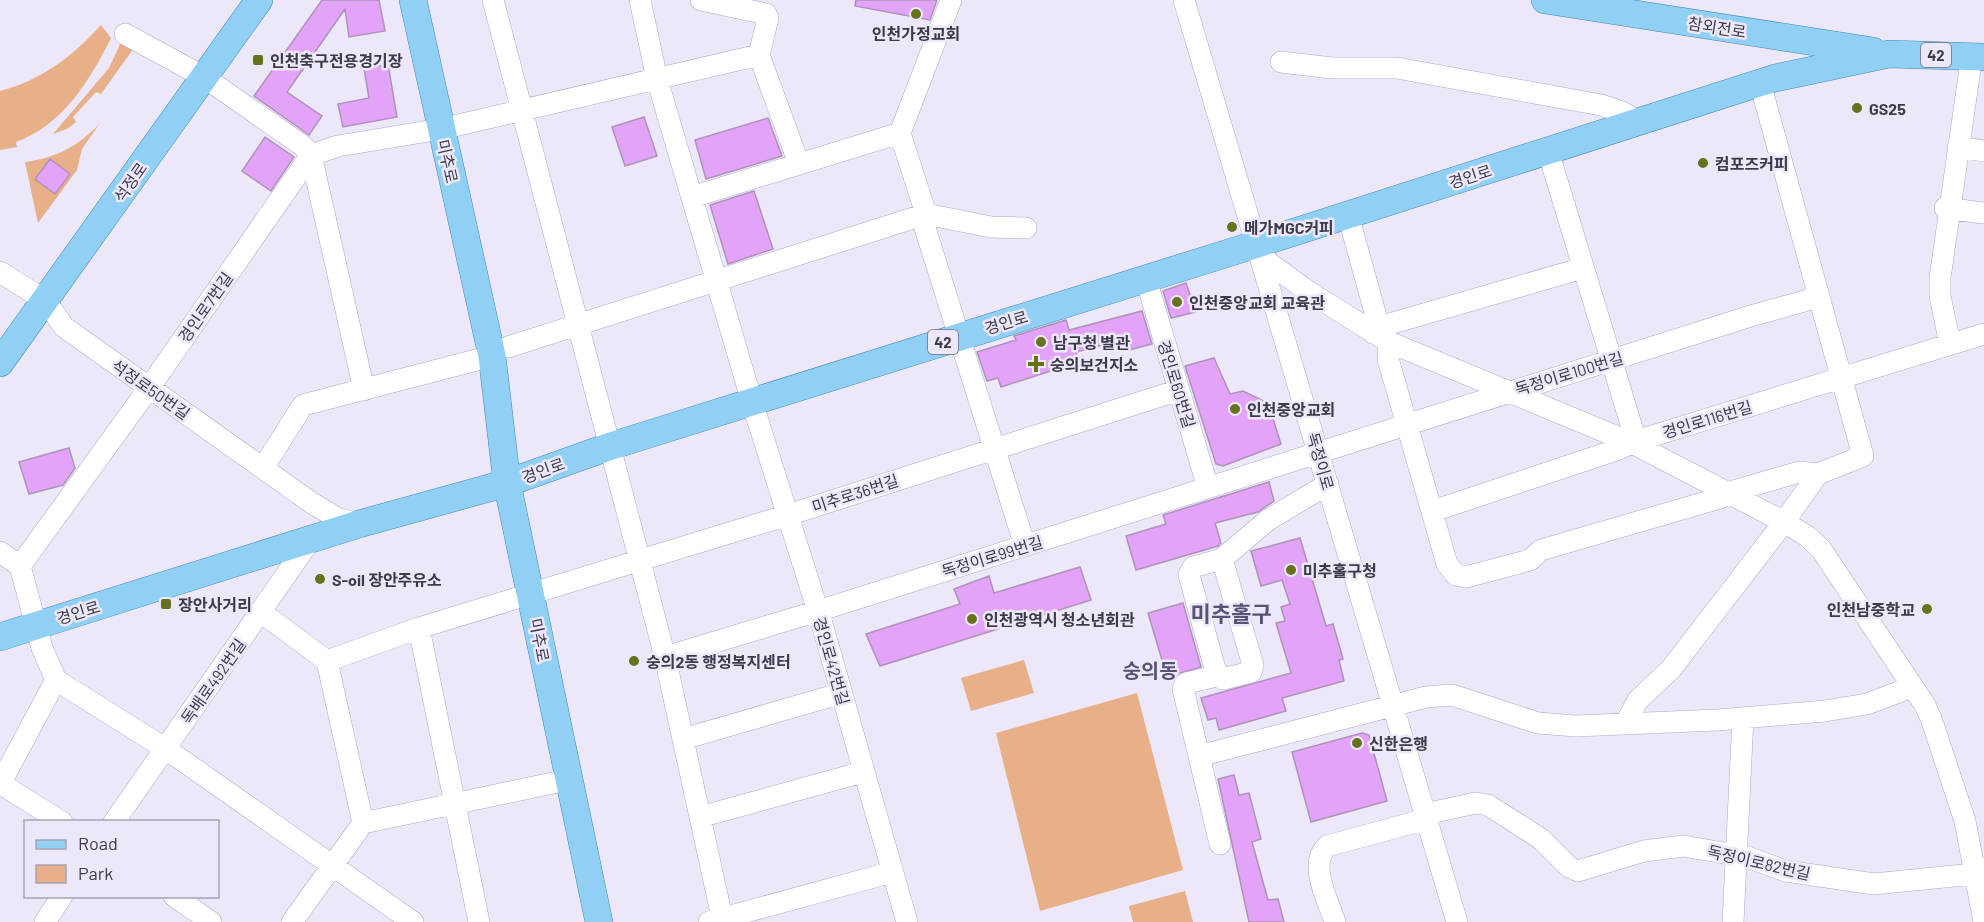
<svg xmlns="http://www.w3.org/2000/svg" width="1984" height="922" font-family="Barlow,'Noto Sans KR',sans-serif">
<rect width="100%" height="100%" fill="#ece8fa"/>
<path fill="#e8b088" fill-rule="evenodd" d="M101 25 111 38C90 80 63 125 16 142L17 147 0 150V91C42 80 73 56 101 25Z
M122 40 134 48 101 94 96 92 73 117 76 122 67 129 53 134 109 68Z
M100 123 82 149 77 170 38 223 25 162C56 158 79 146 100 123ZM50 160 55 193 35 179Z
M1024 660 1034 693 971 711 961 678Z
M1137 693 1183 870 1040 911 996 733Z
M1185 891 1193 922H1133L1129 906Z"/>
<path fill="#e2a3f9" stroke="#ae93b8" stroke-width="1.5" d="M322 0H379L385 31 349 37 345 9 287 92 322 116 309 135 254 96Z
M856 0H937L930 20 855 6Z
M388 64 397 117 343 127 338 104 369 98 364 69Z
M644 117 657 156 625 166 612 127Z
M768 118 782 156 706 179 695 140Z
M265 137 294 157 271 191 242 171Z
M50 159 70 174 55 194 35 179Z
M754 191 773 249 728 264 710 205Z
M1186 283 1196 312 1171 318 1163 291Z
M1142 311 1152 344 1129 350 1125 339 1076 352 1079 362 1001 387 998 378 987 381 977 352 1016 340 1014 336 1066 320 1069 330Z
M1214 358 1230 394 1243 391 1268 403 1281 444 1223 466 1216 464 1185 366Z
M69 448 75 468 63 485 29 494 19 462Z
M1269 482 1274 501 1258 512 1215 523 1221 543 1218 546 1136 570 1126 536 1166 524 1163 515Z
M1300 538 1326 626 1333 624 1343 659 1339 660 1344 681 1282 698 1286 711 1219 730 1216 718 1208 720 1201 698 1291 673 1276 623 1285 621 1281 607 1290 604 1282 580 1261 586 1251 551Z
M1080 567 1091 600 880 666 866 634 960 604 954 589 989 576 994 593Z
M1183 603 1201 667 1167 677 1148 613Z
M1362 733 1369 735 1387 801 1311 822 1292 752Z
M1234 775 1239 795 1249 793 1261 839 1252 842 1268 900 1278 899 1284 922H1249L1218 779Z"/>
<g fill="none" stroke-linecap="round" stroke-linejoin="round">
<defs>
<path id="minor" d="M493 0 665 657 723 922
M640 0 657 79 752 402 822 624 907 922
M701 0 766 14 768 18 759 55 799 164
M951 0 900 133 926 214 925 228 1025 546
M1184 0 1457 922
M125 34 204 77 303 146 311 155 364 390
M1281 62 1332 68H1397L1601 105 1622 112 1639 122
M1958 147 1984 151
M1548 151 1636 441
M692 197 900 133
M1945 208 1984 213
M1348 215 1379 327
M1259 251 1269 263 1309 292 1389 342 1632 443 1784 522 1807 536 1821 549 1925 705 1932 721 1965 821 1984 922
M0 272 46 301 64 327 312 503 337 518 359 524
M1146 279 1208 488
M1373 333 1379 327 1583 268
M1389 342 1388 359 1447 564 1456 575 1466 577 1530 560 1541 550 1720 498 1730 492 1799 472 1818 474 1863 456 1760 83
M1950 344 1940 296V278L1972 55
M508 347 926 214 991 227 1026 228
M263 468 303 405 492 356
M1433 511 1619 449 1636 441 1984 334
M0 552 20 566
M1222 559 1253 665 1251 672 1223 679 1217 676 1189 575 1193 567 1222 559 1268 520 1328 484
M261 612 327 661 419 628 788 515 1179 390
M419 628 479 922
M665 657 818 611 1754 315 1819 297
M327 661 363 823
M1217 676 1186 683 1183 689 1220 844
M56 680 166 749 413 922
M1625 724 1638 700 1671 669 1784 522 1818 474
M683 739 842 693
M1199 756 1426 697 1452 695 1538 723 1576 726 1717 720 1825 711 1867 704 1912 687
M0 784 56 680 42 648 20 566 149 388 311 155 338 146 441 129 759 55
M1 784 62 822
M1425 814 1476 803 1488 805 1541 839 1569 867 1578 871 1644 851 1683 846 1747 857 1786 871 1874 884 1974 874 1984 868
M700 817 863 772
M114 822 311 539
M174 896 211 922
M45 922 62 896
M292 922 363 823 567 780
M709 922 892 872
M1335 922C1328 901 1308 864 1327 846L1427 819
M1733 922 1743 718"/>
<path id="major" d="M413 0 492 356 507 483 599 922
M1545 0 1873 51
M0 363 259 0
M0 637 359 524 507 483 611 446 1257 244 1775 78 1889 54 1984 57"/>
</defs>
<use href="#minor" stroke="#b0a5d0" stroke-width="22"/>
<use href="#major" stroke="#4387b4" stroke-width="28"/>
<use href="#minor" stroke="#fff" stroke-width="21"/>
<use href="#major" stroke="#90d0f4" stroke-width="27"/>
</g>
<g fill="#67721c" stroke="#ece8fa" stroke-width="2">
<circle cx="916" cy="14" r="6"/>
<rect x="252" y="54" width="12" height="12" rx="3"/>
<circle cx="1857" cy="108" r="6"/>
<circle cx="1703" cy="163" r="6"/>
<circle cx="1232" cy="227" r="6"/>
<circle cx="1177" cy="302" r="6"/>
<circle cx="1041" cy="342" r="6"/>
<path d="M1033 355h6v6h6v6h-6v6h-6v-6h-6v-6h6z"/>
<circle cx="1235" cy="409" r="6"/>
<circle cx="1291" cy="570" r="6"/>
<circle cx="320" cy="579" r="6"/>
<rect x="160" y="598" width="12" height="12" rx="3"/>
<circle cx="1927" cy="609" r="6"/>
<circle cx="972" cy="619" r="6"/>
<circle cx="634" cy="661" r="6"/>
<circle cx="1357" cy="743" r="6"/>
</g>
<g text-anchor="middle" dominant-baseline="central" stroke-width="5" stroke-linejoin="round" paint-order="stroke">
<g fill="#ece8fa" stroke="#726e80" stroke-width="1.5">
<rect x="1921" y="43" width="30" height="24" rx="4.5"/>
<rect x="928" y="330" width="30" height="24" rx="4.5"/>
</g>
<g font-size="15" font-weight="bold" fill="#3e394b">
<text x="1936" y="55">42</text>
<text x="943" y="342">42</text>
</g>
<g font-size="16" fill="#3e394b" stroke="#ece8fa">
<text transform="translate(1717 27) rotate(9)">참외전로</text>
<text transform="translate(448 161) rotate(77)">미추로</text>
<text transform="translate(1470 176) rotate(-18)">경인로</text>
<text transform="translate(130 182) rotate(-55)">석정로</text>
<text transform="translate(205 307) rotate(-55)">경인로7번길</text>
<text transform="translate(1006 322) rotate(-17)">경인로</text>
<text transform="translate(1569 373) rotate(-17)">독정이로100번길</text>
<text transform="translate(1177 384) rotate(73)">경인로60번길</text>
<text transform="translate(151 389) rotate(35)">석정로50번길</text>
<text transform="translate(1707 419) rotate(-17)">경인로116번길</text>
<text transform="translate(1321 461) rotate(74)">독정이로</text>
<text transform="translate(543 470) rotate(-20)">경인로</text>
<text transform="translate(855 493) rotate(-18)">미추로36번길</text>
<text transform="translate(992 556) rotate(-17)">독정이로99번길</text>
<text transform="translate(78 612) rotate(-17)">경인로</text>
<text transform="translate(540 640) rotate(79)">미추로</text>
<text transform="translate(832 661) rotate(74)">경인로42번길</text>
<text transform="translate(213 681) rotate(-55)">독배로492번길</text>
<text transform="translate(1759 862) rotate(13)">독정이로82번길</text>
</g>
<g font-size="16" font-weight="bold" fill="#3e394b" stroke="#ece8fa" text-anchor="start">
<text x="916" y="33" text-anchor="middle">인천가정교회</text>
<text x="270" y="60">인천축구전용경기장</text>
<text x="1869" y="108">GS25</text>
<text x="1715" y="163">컴포즈커피</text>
<text x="1244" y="227">메가MGC커피</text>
<text x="1189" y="302">인천중앙교회 교육관</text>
<text x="1053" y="342">남구청 별관</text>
<text x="1050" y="364">숭의보건지소</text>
<text x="1247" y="409">인천중앙교회</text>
<text x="1303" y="570">미추홀구청</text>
<text x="332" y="579">S-oil 장안주유소</text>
<text x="178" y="604">장안사거리</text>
<text x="1915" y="609" text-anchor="end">인천남중학교</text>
<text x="984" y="619">인천광역시 청소년회관</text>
<text x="646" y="661">숭의2동 행정복지센터</text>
<text x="1369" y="743">신한은행</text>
</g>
<g font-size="20" font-weight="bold" fill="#5b5076" stroke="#ece8fa">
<text x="1150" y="670">숭의동</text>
</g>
<g font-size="22" font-weight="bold" fill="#5b5076" stroke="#ece8fa">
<text x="1231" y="613">미추홀구</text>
</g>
</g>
<rect x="24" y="820" width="195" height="78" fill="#ece8fa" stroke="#a6a2b4" stroke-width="1.5"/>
<rect x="36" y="840" width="30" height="9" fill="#90d0f4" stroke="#a6a2b4" stroke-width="1.5"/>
<text x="78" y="850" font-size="18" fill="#3e394b">Road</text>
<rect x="36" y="865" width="30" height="18" fill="#e8b088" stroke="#a6a2b4" stroke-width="1.5"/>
<text x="78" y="880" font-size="18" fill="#3e394b">Park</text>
</svg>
